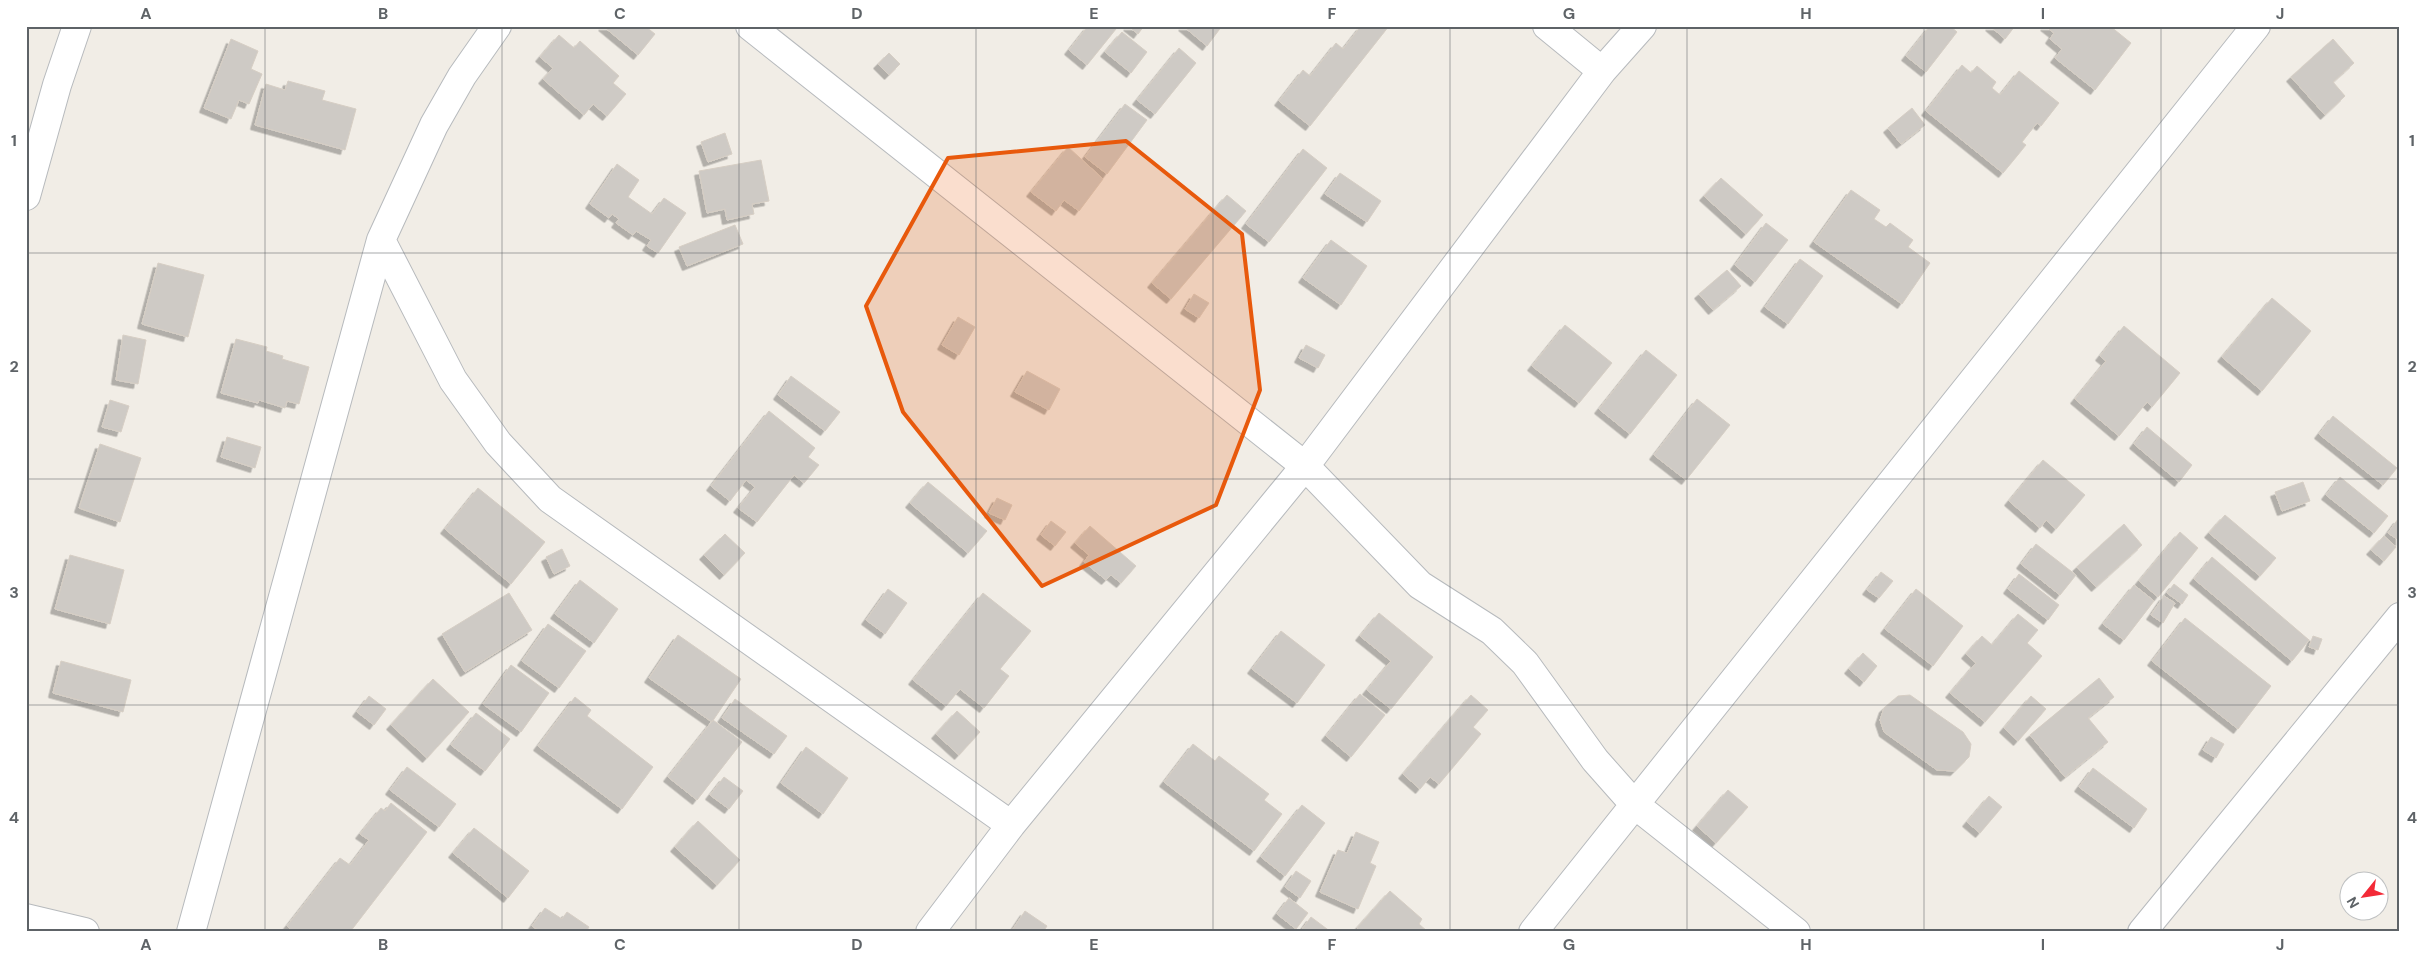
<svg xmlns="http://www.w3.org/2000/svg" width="2426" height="958" font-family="'DM Sans',sans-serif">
<defs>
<filter id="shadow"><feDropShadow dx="-4.5" dy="4.5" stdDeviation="0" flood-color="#0004"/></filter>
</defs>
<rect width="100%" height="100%" fill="#f1ede6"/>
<path fill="#cecac5" stroke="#d6cec4" filter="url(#shadow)" d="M603 26H645L655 34 638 55Z
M1088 26H1113L1116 29 1087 65 1069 50Z
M1128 26H1144L1138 34Z
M1183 26H1222L1207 46Z
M1361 26H1389L1310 126 1279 101 1303 70 1310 76 1336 43 1343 49Z
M1930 26H1950L1957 32 1926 72 1906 56Z
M1990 26H2015L2005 39Z
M2045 26H2110L2131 43 2095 90 2055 58 2062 49 2050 39 2054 33Z
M1122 32 1147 52 1131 73 1105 52Z
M559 35 574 48 580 41 619 76 613 83 626 94 607 116 593 104 584 115 543 79 553 68 540 57Z
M231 39 258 51 251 69 262 74 249 104 239 100 231 119 204 108Z
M2333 39 2354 63 2333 82 2345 96 2325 115 2291 77Z
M1179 48 1196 63 1155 114 1137 100Z
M889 53 900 64 889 75 878 64Z
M1962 65 1971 73 1977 66 1996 82 1992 88 2000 95 2019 71 2059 103 2041 126 2037 123 2022 142 2026 145 2003 173 1926 111Z
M288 81 325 91 322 100 356 109 345 150 255 125 266 84 285 90Z
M1125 104 1147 120 1107 174 1085 157Z
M1912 108 1925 125 1901 144 1888 128Z
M725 133 732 154 708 162 701 142Z
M1068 147 1103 179 1079 211 1064 200 1056 211 1031 192Z
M1303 149 1327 168 1269 242 1246 224Z
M761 160 769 201 752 204 754 214 727 220 725 209 707 213 699 171Z
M617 164 639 180 628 197 652 214 664 198 686 213 658 253 647 246 651 240 636 231 633 235 616 223 619 219 612 214 609 218 590 204Z
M1340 173 1381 201 1367 222 1325 194Z
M1721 178 1763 215 1746 234 1704 196Z
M1851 190 1880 210 1874 219 1886 227 1890 223 1913 240 1908 247 1930 263 1902 304 1814 242Z
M1227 195 1246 211 1171 299 1152 283Z
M1766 223 1788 240 1755 282 1735 265Z
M735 225 743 244 687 266 679 247Z
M1331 240 1367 266 1341 305 1303 278Z
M1800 259 1823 276 1788 324 1765 307Z
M158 263 204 275 188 337 142 324Z
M1727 270 1741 286 1713 310 1699 294Z
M1194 294 1209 303 1199 318 1185 309Z
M2272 298 2311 331 2262 391 2222 357Z
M958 317 975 327 959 355 942 345Z
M1565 325 1612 363 1579 403 1532 366Z
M2124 326 2180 373 2152 407 2147 402 2119 436 2075 399 2106 361 2100 356Z
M123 335 146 340 138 384 116 380Z
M236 339 267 347 266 351 283 356 282 359 309 367 299 404 287 401 285 408 259 400 258 403 221 393Z
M1306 345 1325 355 1318 368 1299 358Z
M1646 350 1677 375 1630 434 1599 409Z
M1027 371 1060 389 1049 410 1015 392Z
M791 376 840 412 825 431 778 395Z
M1697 399 1730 425 1686 480 1654 455Z
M110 400 129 406 121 432 102 427Z
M769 411 815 448 808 457 819 465 804 483 794 475 757 522 738 508 755 487 746 480 730 501 711 486Z
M2333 416 2397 468 2383 485 2319 434Z
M2147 427 2192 465 2179 482 2134 444Z
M227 437 261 447 255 468 221 457Z
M100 444 141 458 120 522 79 508Z
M2043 460 2085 495 2056 529 2046 520 2040 528 2009 501Z
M2340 477 2388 516 2374 533 2326 495Z
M928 482 987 531 968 553 910 503Z
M2303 482 2310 501 2282 511 2275 492Z
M478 488 545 542 511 584 445 529Z
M997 498 1012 505 1005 520 989 513Z
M2225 515 2276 558 2260 576 2209 533Z
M2398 519 2400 520V541L2388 533Z
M1051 521 1066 532 1055 546 1041 535Z
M2124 524 2142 545 2096 587 2077 567Z
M1090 526 1136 566 1121 583 1111 575 1106 580 1084 562 1089 555 1075 543Z
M2180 532 2198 548 2158 597 2139 581Z
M725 534 745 553 724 575 704 555Z
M2384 536 2396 547 2384 561 2371 550Z
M2036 544 2076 575 2060 595 2021 564Z
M562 549 570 566 554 574 546 557Z
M70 555 124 570 110 624 55 609Z
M2212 557 2309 640 2292 661 2194 579Z
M1881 572 1893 581 1879 598 1867 590Z
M2019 574 2059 605 2048 620 2008 589Z
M580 580 618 609 594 643 555 614Z
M2174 584 2188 595 2182 604 2167 593Z
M2134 585 2154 601 2124 640 2103 624Z
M888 589 907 603 885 634 866 620Z
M1916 589 1963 626 1933 666 1885 629Z
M509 593 532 630 465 672 442 634Z
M983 593 1031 631 1000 669 1009 676 984 708 960 689 946 706 913 680Z
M2164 596 2175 603 2163 623 2151 615Z
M1379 613 1433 657 1391 709 1367 690 1391 661 1360 636Z
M2018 614 2038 630 2027 643 2042 656 1985 722 1950 693 1976 663 1966 654 1982 636 1992 645Z
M2185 618 2271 686 2238 729 2152 661Z
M548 624 586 651 559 688 522 661Z
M1281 631 1325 665 1297 703 1252 669Z
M678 635 741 679 712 722 649 678Z
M2313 636 2322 639 2318 650 2309 647Z
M1863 653 1877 666 1864 682 1849 669Z
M61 661 131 680 123 712 53 693Z
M511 665 549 693 521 732 483 704Z
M2099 678 2114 697 2088 718 2108 742 2065 777 2030 735Z
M433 679 469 712 427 758 391 725Z
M1360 694 1385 715 1351 757 1326 736Z
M1471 695 1488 710 1473 727 1481 734 1439 784 1430 777 1420 789 1403 774Z
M1910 695 1963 732 1971 744 1969 757 1955 771 1937 770 1884 732 1880 720 1884 708 1898 696Z
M369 696 386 709 374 725 357 712Z
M2031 696 2046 709 2018 741 2004 728Z
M575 697 591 710 587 716 653 767 622 809 538 746Z
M735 699 787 736 774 754 722 718Z
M957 711 980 732 959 755 936 734Z
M476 713 510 739 485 771 451 745Z
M713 720 742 742 697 800 668 777Z
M2211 737 2224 744 2216 758 2203 750Z
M1193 744 1215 761 1219 756 1269 794 1264 800 1282 814 1254 851 1164 782Z
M806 747 848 778 823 814 781 783Z
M407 767 456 804 439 827 390 790Z
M2093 768 2147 809 2134 828 2079 787Z
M724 777 743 791 729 809 710 795Z
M1728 790 1748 807 1716 843 1697 826Z
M1989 796 2002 807 1980 833 1967 822Z
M391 803 427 832 350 932H293L287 926 340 858 350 865 369 840 360 834 381 808 385 811Z
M1302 805 1325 823 1285 876 1261 857Z
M698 821 740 860 717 885 675 847Z
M474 828 529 871 508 898 453 853Z
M1356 832 1379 842 1370 863 1376 866 1358 909 1320 892 1338 850 1347 853Z
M1296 871 1311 881 1300 898 1285 887Z
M1390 891 1422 919 1419 924 1428 932H1361L1357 928Z
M1289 898 1308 913 1296 929 1277 914Z
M545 908 562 919 567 912 589 927 586 932H541L532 926Z
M1025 911 1047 926 1043 932H1017L1013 929Z
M1311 917 1331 932H1300Z"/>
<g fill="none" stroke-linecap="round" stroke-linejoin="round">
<defs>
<path id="street" d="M750 26 1305 466 1420 585 1492 631 1525 663 1595 760 1634 804 1796 932
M1547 26 1602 71
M26 196 57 85 77 26
M381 240 453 380 498 443 550 499 1011 825
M26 918 85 932
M191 932 381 240 434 125 462 76 497 26
M930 932 1011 825 1305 466 1602 71 1642 26
M1533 932 2256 26
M2142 932 2400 617"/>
</defs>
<use href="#street" stroke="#b7babd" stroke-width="30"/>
<use href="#street" stroke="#fff" stroke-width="28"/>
</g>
<path fill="#e8590c" fill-opacity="0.2" stroke="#e8590c" stroke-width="4" stroke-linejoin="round" d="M1126 141 1242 234 1260 390 1216 505 1042 586 903 412 866 306 948 158Z"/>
<path fill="none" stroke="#5e6367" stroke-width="1" stroke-opacity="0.55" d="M265 26V932M502 26V932M739 26V932M976 26V932M1213 26V932M1450 26V932M1687 26V932M1924 26V932M2161 26V932M26 253H2400M26 479H2400M26 705H2400"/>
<rect width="2426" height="958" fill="none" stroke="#ffffff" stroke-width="55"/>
<g transform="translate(2364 896) rotate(240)"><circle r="24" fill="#ffffff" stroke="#bfc1c2"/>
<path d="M0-4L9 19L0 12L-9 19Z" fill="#f32a37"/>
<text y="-8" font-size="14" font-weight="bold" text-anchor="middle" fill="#5e6367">N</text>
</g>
<rect x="28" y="28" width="2370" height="902" fill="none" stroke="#5e6367" stroke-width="2"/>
<g font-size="16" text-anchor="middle" font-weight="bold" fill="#5e6367">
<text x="146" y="19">A</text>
<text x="383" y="19">B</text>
<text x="620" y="19">C</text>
<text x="857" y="19">D</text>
<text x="1094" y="19">E</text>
<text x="1332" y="19">F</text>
<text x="1569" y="19">G</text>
<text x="1806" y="19">H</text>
<text x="2043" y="19">I</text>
<text x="2280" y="19">J</text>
<text x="14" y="146">1</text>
<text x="2412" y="146">1</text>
<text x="14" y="372">2</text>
<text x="2412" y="372">2</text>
<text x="14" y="598">3</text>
<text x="2412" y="598">3</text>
<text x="14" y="823">4</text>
<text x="2412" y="823">4</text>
<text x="146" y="950">A</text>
<text x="383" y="950">B</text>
<text x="620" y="950">C</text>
<text x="857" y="950">D</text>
<text x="1094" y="950">E</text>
<text x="1332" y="950">F</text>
<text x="1569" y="950">G</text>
<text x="1806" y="950">H</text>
<text x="2043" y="950">I</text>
<text x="2280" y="950">J</text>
</g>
</svg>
